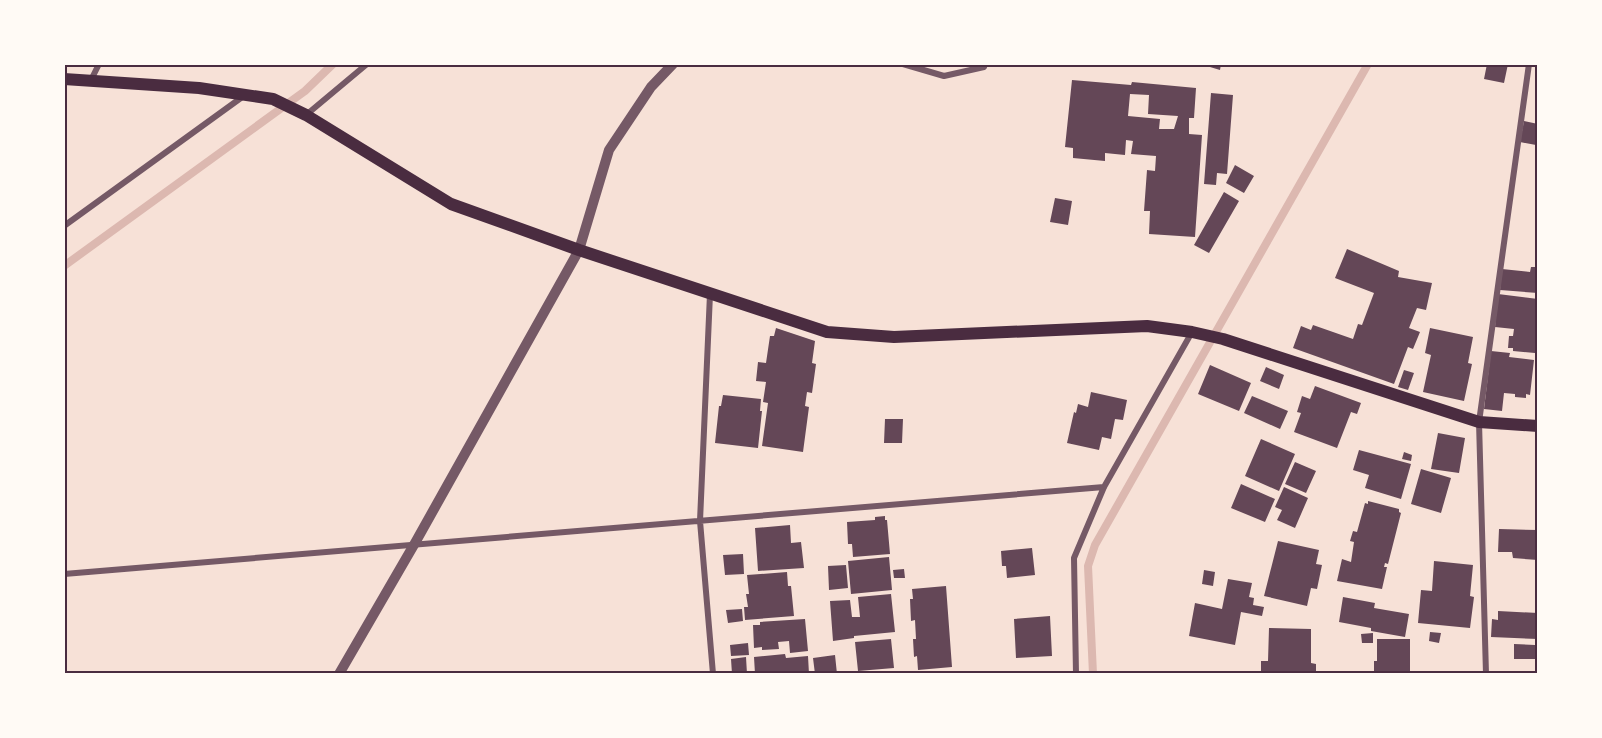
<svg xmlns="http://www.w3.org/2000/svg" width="1602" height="738" font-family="Overpass,sans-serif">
<rect width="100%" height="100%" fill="#f7e1d7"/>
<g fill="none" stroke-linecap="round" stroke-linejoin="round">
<path stroke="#dcb8b0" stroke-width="8" d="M64 266 305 91 333 64
M1093 674 1088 566 1095 545 1368 64"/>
</g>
<path fill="#644757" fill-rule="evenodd" d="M1200 64H1221L1220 70Z
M1487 64H1508L1504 83 1484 79Z
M1072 80 1131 85 1132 82 1196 88 1194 118H1189V134L1202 135 1195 237 1149 234 1150 211H1144L1147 170 1155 171 1156 156 1131 154 1133 141 1126 140 1125 155 1105 153V161L1073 158V148L1065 147ZM1130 94 1149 95 1148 114 1178 116 1174 129H1159L1160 119 1128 116Z
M1211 93 1233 95 1227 174 1217 173 1216 185 1204 184Z
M1524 121 1538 124 1536 145 1520 142Z
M1235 165 1254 176 1244 193 1226 183Z
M1224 192 1239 201 1209 253 1194 245Z
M1055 198 1072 201 1068 225 1050 222Z
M1347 249 1399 271 1398 277 1432 283 1426 310 1417 308 1409 328 1420 332 1413 349 1408 347 1394 384 1293 348 1301 326 1311 330 1313 325 1353 339 1358 324 1362 325 1374 293 1335 278Z
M1531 267H1538V293L1500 290 1502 269 1530 272Z
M1498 294 1538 299 1535 353 1513 351V348H1508L1509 336H1513L1514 329 1495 327Z
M776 328 815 341 812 363 816 364 812 393 807 392 805 406 809 407 803 452 762 446 768 403 763 402 766 382 756 381 758 362 766 363 770 336H774Z
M1430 328 1473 337 1468 363 1472 364 1464 401 1423 392 1431 355 1425 353Z
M1491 351 1510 353 1509 357 1534 360 1530 395 1526 394V398L1515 397V394L1504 393 1502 411 1484 409Z
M1210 365 1251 383 1239 411 1198 394Z
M1266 367 1284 375 1279 389 1260 381Z
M1404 370 1414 373 1408 390 1398 387Z
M1315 386 1361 403 1357 414 1351 412 1337 448 1294 432 1301 413 1297 412 1302 396 1310 399Z
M1091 392 1127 400 1123 420 1115 419 1111 439 1102 437 1099 450 1067 443 1074 412 1076 413 1078 404 1088 407Z
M723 395 761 399 760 411H762L758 448 715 443 719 406H721Z
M1252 396 1288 411 1280 429 1244 413Z
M885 419H903L902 443H884Z
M1438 433 1465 438 1459 473 1431 469Z
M1261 439 1295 454 1279 491 1245 476Z
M1359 450 1411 464 1401 499 1365 488 1369 475 1353 470Z
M1404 452 1412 455 1411 461 1402 459Z
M1295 462 1316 471 1306 493 1285 484Z
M1421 469 1451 478 1441 513 1411 504Z
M1241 484 1275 499 1265 522 1231 508Z
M1284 487 1308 498 1295 528 1277 520 1282 510 1275 507Z
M1368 501 1399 509V512L1401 513 1388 564 1385 563 1384 567H1387L1382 589 1337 581 1342 559 1351 562 1354 542 1350 541 1353 531 1357 532 1365 503 1368 504Z
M885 516V520H887L890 554 853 557 852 544H848L847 522 875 520V517Z
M790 525 791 543 801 542 804 568 758 571 755 528Z
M1499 529 1538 530V560L1513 558 1512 552H1498Z
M1278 541 1319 550 1316 564 1322 565 1317 589 1311 588 1307 606 1264 596Z
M1032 548 1035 575 1007 578 1006 566H1002L1001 551Z
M743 554 744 574 725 575 723 555Z
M889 557 892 590 851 594 848 561Z
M1434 561 1473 565 1470 596 1474 597 1470 628 1418 623 1421 590 1432 591Z
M846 565 848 588 829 590 828 566Z
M904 569 905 578H894L893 570Z
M1204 570 1215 572 1213 586 1202 584Z
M787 572 788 586H791L794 616 745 620 744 607H748L746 594H749L747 575Z
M1228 579 1252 583 1249 597 1254 598 1253 605 1264 607 1262 616 1241 612 1235 645 1189 636 1195 603 1222 609Z
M946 586 952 667 918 670 917 656 914 657 913 639H916L915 620 911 621 910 599H913L912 589Z
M891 594 895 632 854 636V638L833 641 830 601 850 600 852 617H860L858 597Z
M1343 597 1375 603 1374 608 1409 614 1405 637 1371 631V628L1339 622Z
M742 609 743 621 728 623 726 610Z
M1498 611 1538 613V639L1491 637 1492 619 1498 620Z
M1050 616 1052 656 1016 658 1014 619Z
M805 619 808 651 790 653 789 641 778 642 779 649 762 650V647L754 648 753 625H760V622Z
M1269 628 1311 629V663L1316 664V674H1261V661H1268Z
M1430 632 1441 633 1439 643 1429 641Z
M1373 633V643H1362L1361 634Z
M891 639 894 668 858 671 855 642Z
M1377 639H1410V674H1374V661H1377Z
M748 643 749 655 731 656 730 645Z
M1514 644 1535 645V659H1514Z
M785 654 786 658 808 656 809 674H755L754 657Z
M835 655 837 674H815L813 658Z
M746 657 747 674H732L731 659Z"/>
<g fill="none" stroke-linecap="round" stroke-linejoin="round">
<path stroke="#755966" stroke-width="6" d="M903 64 944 76 984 67 985 64
M91 80 99 64
M306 115 367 64
M64 226 245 95
M710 294 700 521 713 674
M64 574 1104 487
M1076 674 1074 558 1104 487 1192 332
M1486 674 1479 422 1529 64"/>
<path stroke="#755966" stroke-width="10" d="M339 674 415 543 579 250 609 150 651 87 673 64"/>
<path stroke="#4a2c40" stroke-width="12" d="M64 79 199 88 273 99 306 115 451 204 579 250 827 332 894 337 1147 326 1192 332 1223 339 1479 422 1538 426"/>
</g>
<rect width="1602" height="738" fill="none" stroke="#fffaf5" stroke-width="132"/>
<rect x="66" y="66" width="1470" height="606" fill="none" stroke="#4a2c40" stroke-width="2"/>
</svg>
